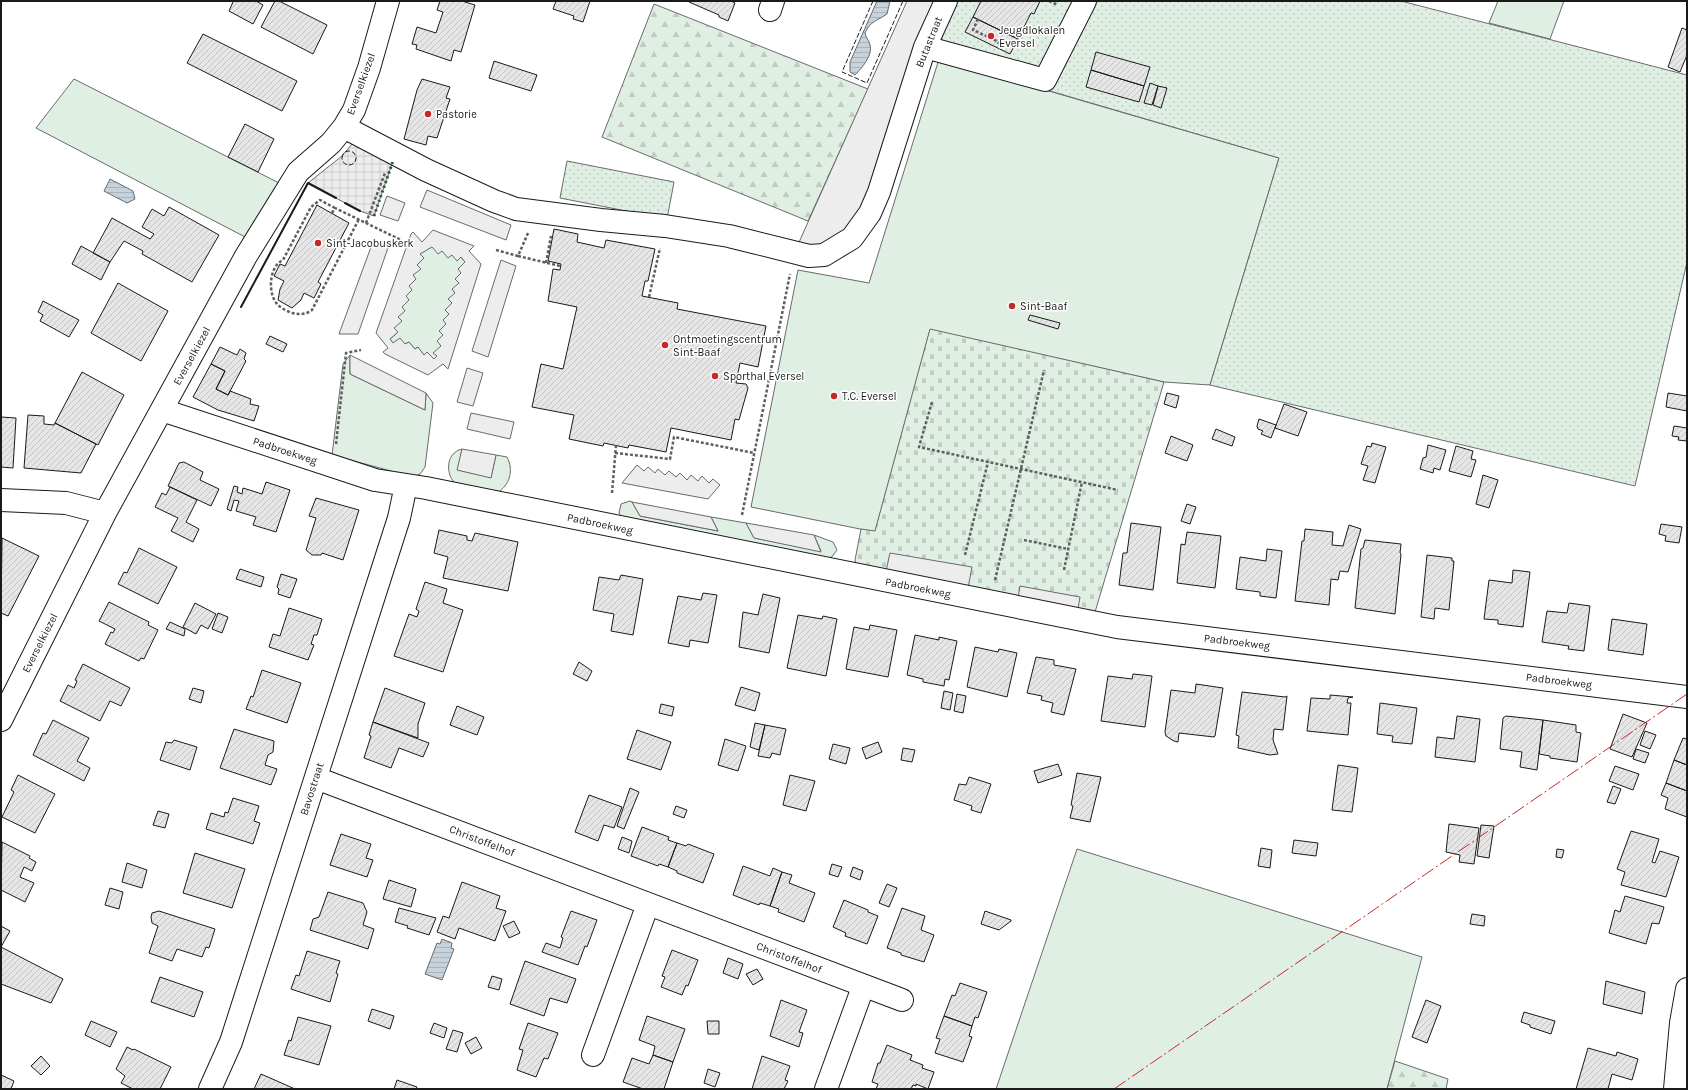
<svg xmlns="http://www.w3.org/2000/svg" width="1688" height="1090" font-family="Karla,sans-serif">
<defs>
<pattern id="forest-firs" width="22" height="20" patternUnits="userSpaceOnUse"><rect width="22" height="20" fill="#e0efe3"/><path d="M5 1l3.5 6h-7zM16 11l3.5 6h-7z" fill="#c0ccc2"/></pattern>
<pattern id="cemetery-stones" width="16" height="16" patternUnits="userSpaceOnUse"><rect width="16" height="16" fill="#e0efe3"/><path d="M2 7V4a2 2 0 0 1 4 0v3zM10 15v-3a2 2 0 0 1 4 0v3z" fill="#c0ccc2"/></pattern>
<pattern id="park-dots" width="8" height="8" patternUnits="userSpaceOnUse"><rect width="8" height="8" fill="#e0efe3"/><path d="M2 2h.1M6 6h.1" fill="none" stroke="#c0ccc2" stroke-width="1.8" stroke-linecap="round"/></pattern>
<pattern id="plaza-grid" width="8" height="8" patternUnits="userSpaceOnUse"><rect width="8" height="8" fill="#ededed"/><path d="M0 4h8M4 0v8" fill="none" stroke="#cbcbcb"/></pattern>
<pattern id="water-rules" width="6" height="5" patternUnits="userSpaceOnUse"><rect width="6" height="5" fill="#c6d2dc"/><path d="M0 2.5h6" fill="none" stroke="#aab4bc"/></pattern>
<pattern id="building-hatch" width="6" height="6" patternUnits="userSpaceOnUse"><rect width="6" height="6" fill="#e6e6e6"/><path d="M-1 1l2-2M0 6l6-6M5 7l2-2" fill="none" stroke="#c5c5c5"/></pattern>
</defs>
<rect width="100%" height="100%" fill="#fff"/>
<path fill="#e0efe3" stroke="#6a6a6a" d="M1498 1H1564L1550 39 1489 23Z
M939 59 1279 158 1210 385 1164 382 930 330 875 532 751 507 798 270 869 283Z
M74 79 279 183 247 238 36 128Z
M432 246 461 257 465 262 441 346 437 356 434 359 424 355 417 347 415 349 409 342 405 344H393L390 339 398 332 394 328 420 254Z
M350 355V374L425 410 426 393 433 403 425 467 420 474 413 477 332 455 343 364Z
M462 449 458 470 491 477 496 455 507 457C514 470 510 485 497 493L457 485C445 476 445 453 462 449Z
M630 501 632 502 640 516 718 531 711 517 746 523 754 538 821 551 814 535 833 542 837 550 830 559 622 517 619 513 621 504Z
M1077 849 1422 957 1387 1089H996Z"/>
<path fill="url(#forest-firs)" stroke="#6a6a6a" d="M654 4 868 89 808 221 602 137Z
M1395 1061 1448 1079 1446 1089H1387Z"/>
<path fill="url(#cemetery-stones)" stroke="#6a6a6a" d="M930 329 1164 382 1095 612 856 564 855 560 861 529 875 531Z"/>
<path fill="url(#park-dots)" stroke="#6a6a6a" d="M952 1H1401L1687 75V262L1635 486 1210 385 1279 158 927 55Z
M567 161 674 182 667 219 560 198Z"/>
<path fill="#ededed" stroke="#6a6a6a" fill-rule="evenodd" d="M907 1H941L868 206 834 247 796 249Z
M427 190 511 225 506 240 420 207Z
M387 196 405 203 398 221 380 215Z
M433 230 474 246 469 251 481 264 448 369 443 364 428 375 385 354 383 352 388 348 376 333 411 234 413 232 422 242ZM432 247 438 254 442 251 448 258 452 255 457 261 461 257 465 262 458 269 461 273 455 279 459 283 452 289 455 293 448 299 452 303 445 310 449 314 443 320 446 324 439 331 443 335 437 341 441 346 433 353 437 356 434 359 427 352 424 355 418 347 415 349 409 342 405 344 400 338 393 343 390 339 398 332 394 328 402 321 398 317 405 311 402 307 409 300 406 296 412 290 409 286 416 279 413 275 421 269 417 265 424 258 420 254Z
M389 245 358 334H339L371 247Z
M501 260 516 266 488 357 472 351Z
M350 355 426 393 425 410 350 374Z
M467 368 483 373 473 406 457 402Z
M471 413 514 422 510 439 467 429Z
M462 449 496 455 491 478 457 470Z
M637 465 644 471 648 467 655 473 658 469 665 475 669 471 676 477 680 473 687 480 691 475 698 481 702 476 709 483 713 479 720 485 708 499 622 483Z
M632 502 711 517 718 531 640 516Z
M746 523 814 535 821 552 754 538Z
M890 553 972 567 968 588 886 571Z
M1020 586 1080 597 1078 609 1018 598Z"/>
<path fill="url(#plaza-grid)" stroke="#6a6a6a" d="M357 138 393 161 374 216 360 211 308 183 342 156Z"/>
<path fill="url(#water-rules)" stroke="#6a6a6a" d="M877 1H890L887 14C877 21 870 21 865 33 866 38 869 40 870 45 873 55 862 68 855 75L850 72V62Z
M110 179 133 191 135 199 127 203 104 191Z
M442 939 452 943 451 948 454 949 442 980 425 974 437 943 440 944Z"/>
<path fill="url(#building-hatch)" stroke="#1a1a1a" d="M232 1H256L263 5 253 24 229 11 233 2Z
M275 1H279L327 25 313 54 261 27Z
M440 1H462L475 5 461 52 454 50 451 61 416 49 417 45 412 44 417 27 436 33 443 12 437 10Z
M556 1H590L583 22 573 19 574 16 553 9Z
M690 1H731L735 3 728 21 719 17V15L689 2Z
M981 1H1040L1034 14 1031 13 1018 39 973 17Z
M973 17 1018 39 1010 54 965 32Z
M1682 28 1687 30V55L1680 72 1668 67Z
M203 34 297 81 282 111 187 63Z
M1096 52 1150 67 1144 86 1091 70Z
M494 61 537 75 531 91 489 78Z
M1091 70 1144 86 1139 102 1086 87Z
M422 79 450 87 446 98 450 99 437 138 428 136 426 145 404 139 417 90Z
M1150 83 1158 86 1152 105 1144 103Z
M1158 86 1167 88 1161 108 1153 105Z
M245 124 274 139 258 172 228 157Z
M317 205 349 223 318 282 321 284 314 298 304 293 301 300 292 308 278 300 280 289 284 281 274 276 280 264 285 266Z
M169 207 219 235 192 282 142 254 143 251 124 241 110 262 93 253 112 218 150 239 154 234 142 227 152 209 164 216Z
M554 229 578 234 577 242 604 248 606 240 655 249 648 281H645L642 296 678 303 677 309 766 326 758 367 740 363 736 383 746 384 748 388 739 420 735 419 731 440 671 428 666 452 629 445 628 448 604 443 603 446 569 439 574 415 532 407 541 364 563 369 577 307 548 301 553 269 560 270 561 264 548 261Z
M81 246 110 262 101 280 72 264Z
M118 283 168 311 141 361 91 333Z
M43 301 79 320 69 337 40 321 43 315 38 312Z
M1030 315 1060 323 1058 329 1028 320Z
M270 336 287 344 283 352 266 344Z
M220 347 237 355 240 349 246 353 244 359 246 361 228 395 216 389 225 371 211 364Z
M211 364 225 371 216 389 228 395 230 391 251 399 250 404 259 406 254 421 218 410 193 397Z
M82 372 124 395 98 445 55 423Z
M1167 393 1179 396 1176 408 1164 404Z
M1668 393 1687 396V411L1666 407Z
M1284 404 1307 412 1298 436 1275 428Z
M28 415 44 416V424L54 425 55 423 96 444 81 473 24 468Z
M1 417 16 418 13 468 1 467Z
M1259 419 1276 425 1271 438 1261 434 1263 431 1258 429 1257 426Z
M1674 426 1687 428V441L1678 440 1679 437 1672 436Z
M1216 429 1235 437 1232 446 1212 439Z
M1171 436 1193 445 1187 461 1165 453Z
M1372 443 1386 447 1375 483 1363 480 1368 466 1361 464 1367 446 1371 447Z
M1428 445 1446 450 1440 470 1434 468 1433 473 1420 469 1423 458 1426 457Z
M1456 446 1473 451 1471 459 1476 460 1471 477 1449 471Z
M184 462 203 472 200 480 219 489 211 506 168 486 179 463Z
M1483 475 1498 480 1489 508 1476 504Z
M266 482 290 490 276 532 253 525 256 517 236 511 239 501 234 500 231 511 227 509 234 486 238 487 237 492 242 494 243 488 262 494Z
M170 487 197 500 186 522 199 529 193 542 171 531 178 518 155 507 162 493 166 495Z
M316 498 359 510 343 560 322 553 321 555H312L306 550 316 518 309 516Z
M1187 504 1196 507 1190 524 1181 521Z
M1131 523 1161 527 1153 590 1119 585 1123 553H1127Z
M1661 524 1682 527 1679 543 1665 541 1666 536 1659 534Z
M1349 525 1361 529 1348 572 1340 571 1338 580 1331 579 1329 605 1295 601 1302 541H1304L1305 529 1333 532 1332 545 1343 546Z
M439 530 467 536V540L472 541 475 533 518 542 508 591 443 578 448 557 434 553Z
M1187 532 1221 536 1215 588 1177 583 1181 544 1185 545Z
M2 538 39 556 8 616 1 613Z
M1365 540 1401 544 1400 553 1401 554 1395 614 1355 608 1361 549 1363 548Z
M139 548 177 567 158 604 118 584 124 572 127 573Z
M1267 549 1282 551 1276 598 1260 596V592L1236 589 1240 557 1266 561Z
M1427 555 1452 558V561H1454L1449 610 1435 608 1434 619 1421 617Z
M240 569 264 577 261 587 236 579Z
M1513 570 1530 572 1523 627 1498 624V620L1484 619 1489 580 1512 583Z
M281 574 297 579 290 598 278 594 279 589 277 587Z
M621 575 643 579 633 635 611 631 614 614 593 610 599 577 619 580Z
M425 582 447 589 443 603 463 610 443 672 394 656 409 614 417 617 419 611 416 609Z
M703 593 717 595 708 643 690 640 689 647 668 643 678 596 701 600Z
M763 594 780 598 769 653 739 647 743 612 758 615Z
M109 602 149 622 148 625 158 630 144 659 141 658 139 661 105 644 111 632 113 633 115 629 99 621Z
M195 603 216 614 208 629 201 625 196 634 183 627Z
M1569 603 1590 606 1584 651 1568 649 1569 646 1542 642 1547 611 1567 613Z
M289 608 322 619 317 635H314L311 644 314 645 308 660 269 647 273 634 280 636Z
M218 613 228 617 222 633 212 629Z
M798 615 822 619 823 616 837 619 826 676 787 668Z
M1612 619 1647 624 1643 655 1608 650Z
M170 622 185 629 184 636 166 629Z
M870 625 897 630 888 677 846 669 854 627 869 630Z
M915 635 939 640V637L957 641 949 680 945 679 944 686 923 682V679L907 675Z
M975 647 998 652 999 649 1017 653 1007 697 967 687Z
M1036 657 1054 660V665L1076 669 1064 715 1051 712 1053 703 1041 700 1042 696 1027 693Z
M579 662 592 671 587 681 573 674Z
M83 664 130 688 121 706 110 701 100 721 60 701 68 685 74 688 77 681 75 680Z
M262 670 301 683 287 723 246 709 251 696 253 697Z
M1133 674 1152 676 1145 727 1101 721 1108 676 1132 679Z
M1196 684 1223 688 1215 736 1214 737 1179 733 1178 742 1174 741 1166 736 1165 732 1171 690 1195 693Z
M741 687 760 693 755 711 735 705Z
M193 688 204 691 201 703 189 699Z
M385 688 425 703 418 724V738L373 722Z
M944 691 953 693 950 710 941 708Z
M1242 692 1285 697 1287 696 1283 730 1274 729 1273 740 1278 754 1270 755 1238 748 1239 736 1236 735Z
M957 694 966 696 963 713 954 711Z
M1330 695 1353 697 1348 698 1347 703H1351L1348 735 1307 731 1311 698 1330 699Z
M1380 703 1417 708 1412 744 1392 742 1393 736 1377 734Z
M661 704 674 707 672 716 659 713Z
M457 706 484 717 477 735 450 725Z
M1623 714 1647 723 1632 757 1610 749Z
M1457 716 1480 719 1475 762 1435 757 1437 737 1454 739Z
M1506 716 1543 720 1537 770 1520 767 1522 752 1500 749 1503 718Z
M53 720 89 738 77 761 90 768 84 781 33 755 43 733 46 734Z
M1543 720 1576 725V732L1581 733 1577 762 1550 758V756L1539 754Z
M373 722 429 743 423 757 399 748 391 768 364 758 371 736 369 735Z
M755 723 765 725 759 750 750 747Z
M765 725 786 729 780 755 772 753 770 758 758 756Z
M234 729 274 741 273 752 268 755 265 765 277 769 271 785 220 768Z
M637 730 671 742 661 770 627 759Z
M1645 731 1656 735 1650 749 1640 745Z
M1683 738 1687 739V765L1674 760Z
M725 739 746 746 738 771 718 765Z
M174 740 197 747 190 770 160 760 166 742 172 743Z
M878 742 882 752 866 759 862 748Z
M833 744 850 748 846 764 829 759Z
M903 748 915 750 912 762 901 760Z
M1636 749 1649 753 1645 763 1633 759Z
M1674 760 1687 765V791L1666 783Z
M1058 764 1062 775 1038 783 1034 771Z
M1338 765 1358 768 1352 812 1332 810Z
M1615 766 1639 774 1633 790 1609 781Z
M1077 773 1101 777 1090 822 1070 818 1073 806 1071 805Z
M18 775 55 794 35 833 2 817 14 792 11 790Z
M790 775 815 781 806 811 783 805Z
M969 777 991 784 981 813 971 810 972 806 954 800 959 784 966 785Z
M1666 783 1687 791V817L1665 809 1668 798 1661 795Z
M1613 786 1621 789 1615 804 1607 802Z
M630 788 639 792 624 829 617 826Z
M589 795 622 807 614 828 604 825 598 841 575 832Z
M233 798 259 806 254 821 260 823 253 844 206 829 211 813 224 817 225 812 228 813Z
M676 806 687 810 684 818 673 814Z
M158 811 169 814 165 828 153 825Z
M1449 824 1479 828 1474 864 1459 862 1460 855 1446 852Z
M1481 825 1494 826 1489 858 1477 856Z
M642 827 669 837 668 840 677 843 668 867 659 864 658 866 631 856Z
M1631 831 1659 839 1652 862 1655 863 1660 851 1679 857 1666 897 1621 885 1625 872 1617 869Z
M341 834 371 844 366 858 373 860 367 877 330 865Z
M622 837 632 841 629 853 618 849Z
M1294 840 1318 843 1316 856 1292 853Z
M2 842 30 856 29 858 36 862 32 871 24 867 20 877 34 883 25 902 1 890Z
M677 843 686 846 688 844 714 854 703 883 677 873V871L668 867Z
M1261 848 1272 850 1270 868 1258 866Z
M1557 849 1564 850 1562 858 1556 857Z
M195 853 245 869 232 908 183 893Z
M127 863 147 870 142 888 122 882Z
M832 864 842 867 838 877 829 874Z
M743 866 770 876 773 868 782 872 770 906 760 903 759 905 733 895Z
M853 867 863 871 860 880 850 876Z
M782 872 792 875 789 883 815 893 804 922 778 912 779 909 770 906Z
M389 880 416 889 411 907 383 899Z
M462 882 500 896 496 908 506 911 495 941 459 928 455 939 437 932 443 916 449 918Z
M887 884 897 888 889 907 879 903Z
M110 888 123 892 119 909 105 905Z
M328 892 363 903 367 912 363 925 374 929 368 949 310 930 313 919 319 917Z
M1625 896 1664 907 1659 924 1652 923 1646 944 1609 933 1615 910 1620 912Z
M844 900 868 910V912L878 916 867 944 845 936 846 933 833 927Z
M399 908 436 918 429 935 407 928 408 926 395 922Z
M902 908 925 916 921 930 934 935 924 962 901 955V953L887 948Z
M159 911 215 929 209 948 206 947 202 957 177 949 172 961 149 953 158 926 152 923 151 917 152 913Z
M571 911 597 920 587 947 585 946 578 965 542 952 546 943 560 948 563 938 561 937Z
M985 911 1011 920V921L999 930 981 924Z
M1472 914 1485 916 1484 926 1470 924Z
M514 921 520 933 509 938 503 926Z
M1 926 10 931 1 947 63 979 51 1003 1 984Z
M672 950 698 960 688 986 686 985 682 995 661 987 665 977 662 976Z
M307 951 340 961 336 973 338 974 330 1002 291 989 296 975 299 976Z
M728 958 743 964 738 979 723 973Z
M525 961 576 979 567 1003 550 998 544 1016 510 1004Z
M757 969 763 979 753 985 746 974Z
M492 976 502 979 499 990 488 987Z
M160 977 203 992 194 1017 151 1002Z
M1606 981 1645 992 1642 1014 1603 1004Z
M960 983 987 992 978 1018 975 1017 972 1026 944 1016 952 995 955 996Z
M781 1000 807 1010 799 1032 803 1033 799 1047 770 1036Z
M1426 1000 1441 1006 1427 1043 1412 1037Z
M372 1009 394 1016 390 1029 368 1021Z
M1524 1012 1555 1021 1551 1034 1530 1027V1025L1521 1022Z
M647 1016 685 1029 673 1062 653 1055 655 1046 639 1040Z
M944 1016 972 1026 969 1036 972 1037 963 1062 935 1053 940 1039 936 1038Z
M298 1017 331 1026 319 1065 284 1055 289 1040 291 1041Z
M91 1021 117 1032 110 1047 85 1035Z
M707 1021H719V1034H708Z
M434 1023 447 1028 444 1038 430 1033Z
M528 1023 558 1033 548 1059 544 1058 536 1077 517 1070 523 1050 519 1049Z
M453 1030 463 1033 457 1052 446 1049Z
M476 1037 482 1048 471 1054 465 1043Z
M887 1045 912 1055 910 1060 923 1065 922 1068 934 1072 928 1089 916 1084V1086L913 1085 911 1089H876L878 1084 872 1082 878 1063H880Z
M127 1047 133 1050 134 1049 171 1067 160 1089H133L121 1083 125 1076 116 1069Z
M1588 1048 1616 1056 1617 1052 1638 1059 1632 1080 1612 1074 1608 1089H1576Z
M653 1055 673 1062 664 1089H643L623 1082 632 1058 649 1064Z
M41 1056 50 1066 41 1075 31 1066Z
M762 1056 790 1066 785 1080 788 1081 784 1089H752Z
M708 1069 720 1073 715 1087 704 1083Z
M261 1074 295 1089H254Z
M1 1075 14 1081 11 1089H1Z
M397 1080 417 1087 416 1089H394Z"/>
<g fill="none" stroke-linecap="round" stroke-linejoin="round">
<defs>
<path id="minor" d="M770 10 773 1
M925 47 1045 80 1085 1
M344 127 426 170 494 201 516 209 601 220 665 226 729 236 809 256 824 255 852 238 870 213 879 192 925 47 946 1
M162 410 375 480 426 488 1117 627 1687 697
M1 500 66 503 105 513
M1 720 105 513 246 256 298 172 331 143 344 127 354 110 369 68 388 1
M316 778 902 1000
M593 1055 648 904
M210 1089 231 1042 399 518 406 485
M826 1089 863 987
M1675 1089 1681 1023 1687 989"/>
</defs>
<use href="#minor" stroke="#1a1a1a" stroke-width="24"/>
<path stroke="#5f5f5f" stroke-width="2.5" stroke-dasharray="3 2" stroke-linecap="butt" d="M1049 1 1058 5
M978 19 973 30 999 42 998 44
M335 208 320 200 311 207 283 260C269 266 267 294 278 305 287 313 302 318 312 310L359 219
M332 213 335 208 401 240
M366 223 385 173
M496 250 518 256 528 233
M518 256 560 266
M546 263 551 236
M649 297 660 248
M932 402 919 447 1118 490
M336 444 346 353 361 350
M615 453 670 459 674 437 754 453
M612 493 616 445
M742 515 790 274
M1024 540 1068 549
M965 555 988 462
M1064 570 1082 482
M995 580 1044 370"/>
<use href="#minor" stroke="#fff" stroke-width="22"/>
<path stroke="#2b5a34" stroke-width="3" stroke-dasharray="2 3" stroke-linecap="butt" d="M374 216 393 161"/>
<path stroke="#1a1a1a" stroke-width="1" stroke-dasharray="5 2" stroke-linecap="butt" d="M873 1 842 72 867 83 903 1
M342 158a7 7 0 1 1 14 0a7 7 0 1 1-14 0Z"/>
<path stroke="#1a1a1a" stroke-width="2" d="M345 203 360 211
M241 307 308 183 336 198"/>
<path stroke="#c62828" stroke-width="1" stroke-dasharray="14 3 2 3" stroke-linecap="butt" d="M1114 1089 1687 694"/>
</g>
<g fill="#c62828" stroke="#fff" stroke-width="1.5">
<circle cx="991" cy="36" r="4"/>
<circle cx="428" cy="114" r="4"/>
<circle cx="318" cy="243" r="4"/>
<circle cx="1012" cy="306" r="4"/>
<circle cx="665" cy="345" r="4"/>
<circle cx="715" cy="376" r="4"/>
<circle cx="834" cy="396" r="4"/>
</g>
<g text-anchor="middle" dominant-baseline="central" stroke-width="3" stroke-linejoin="round" paint-order="stroke">
<g font-size="11" fill="#1a1a1a" stroke="#fff" text-anchor="start">
<text x="999" y="30">Jeugdlokalen<tspan x="999" dy="13">Eversel</tspan></text>
<text x="436" y="114">Pastorie</text>
<text x="326" y="243">Sint-Jacobuskerk</text>
<text x="1020" y="306">Sint-Baaf</text>
<text x="673" y="339">Ontmoetingscentrum<tspan x="673" dy="13">Sint-Baaf</tspan></text>
<text x="723" y="376">Sporthal Eversel</text>
<text x="842" y="396">T.C. Eversel</text>
</g>
<g font-size="11" fill="#1a1a1a" stroke="#fff">
<text transform="translate(929 42) rotate(-68)">Butastraat</text>
<text transform="translate(361 84) rotate(-70)">Everselkiezel</text>
<text transform="translate(192 356) rotate(-61)">Everselkiezel</text>
<text transform="translate(285 451) rotate(18)">Padbroekweg</text>
<text transform="translate(600 524) rotate(12)">Padbroekweg</text>
<text transform="translate(918 588) rotate(11)">Padbroekweg</text>
<text transform="translate(1237 642) rotate(7)">Padbroekweg</text>
<text transform="translate(40 643) rotate(-63)">Everselkiezel</text>
<text transform="translate(1559 681) rotate(7)">Padbroekweg</text>
<text transform="translate(312 789) rotate(-72)">Bavostraat</text>
<text transform="translate(482 841) rotate(21)">Christoffelhof</text>
<text transform="translate(789 958) rotate(21)">Christoffelhof</text>
</g>
</g>
<rect width="1688" height="1090" fill="none" stroke="#1a1a1a" stroke-width="4"/>
</svg>
